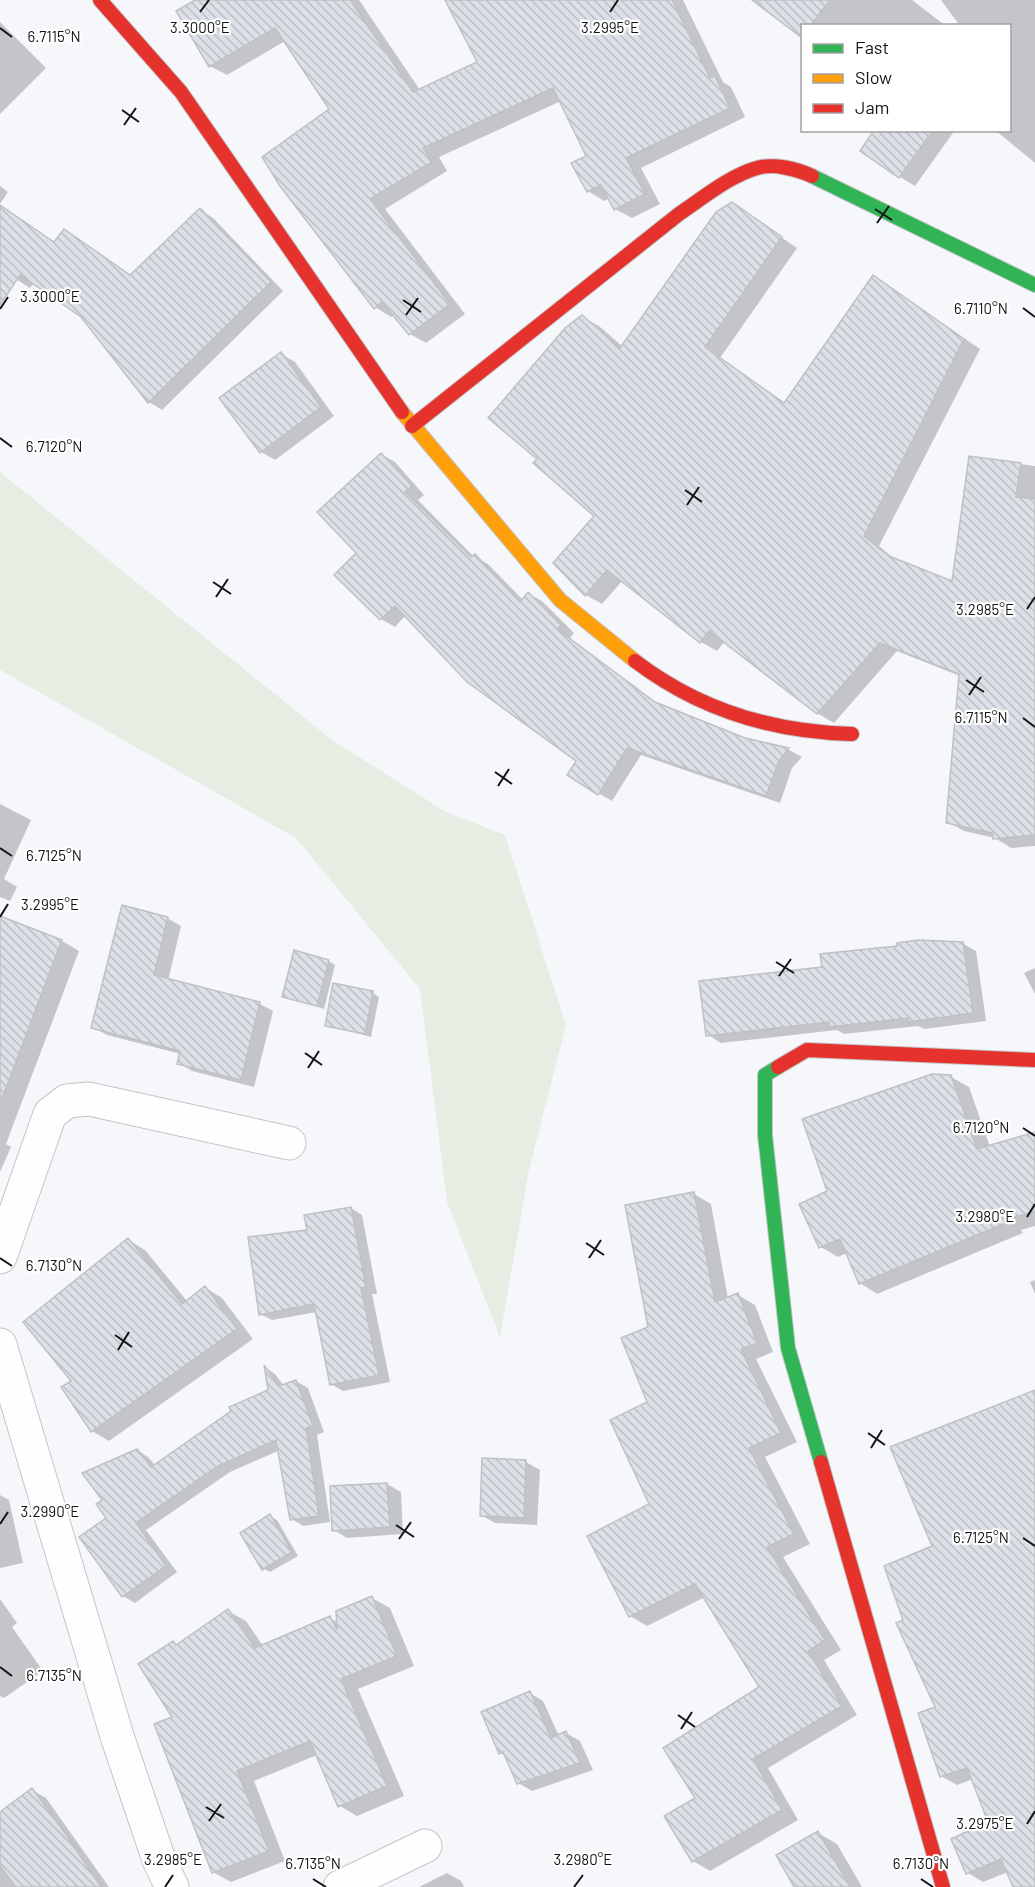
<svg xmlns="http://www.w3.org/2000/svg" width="1035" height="1887" font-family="Barlow,sans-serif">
<defs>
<pattern id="building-back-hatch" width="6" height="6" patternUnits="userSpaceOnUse" patternTransform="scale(1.5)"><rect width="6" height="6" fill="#dce0e7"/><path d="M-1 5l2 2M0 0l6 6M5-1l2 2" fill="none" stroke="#bcbfc5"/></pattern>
</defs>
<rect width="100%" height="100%" fill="#f5f7fa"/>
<path fill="#e6eee4" d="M0 472 332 740 446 812 505 835 566 1025 529 1170 500 1337 447 1202 420 989 296 838 0 670Z"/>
<path fill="#0003" d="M198 0H359L420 90 479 63 447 0H683L723 82 731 87 745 117 641 168 660 204 632 218 615 209 610 198 604 201 588 191V156L561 101 439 157 447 171 385 209 465 314 426 343 410 334 394 315 391 317 375 307 331 109 285 41 227 75 210 66Z
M762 0H912L946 26H802V36L759 4Z
M941 0H1035V163L995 130H1010V26H960Z
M0 22 46 68 0 114Z
M876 130H955L915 186 900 177Z
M0 186 8 192 0 204Z
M732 204 797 248 720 358 785 403 889 287 980 349 879 546 898 562 953 583 970 457 1035 466V846L1011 848 995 838 964 831 948 822 960 676 897 651 834 723 817 713 725 641 717 651 701 642 623 580 602 604 586 595 596 515 539 459 582 317 599 326 623 347Z
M0 206 55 243 64 231 132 276 200 210 213 218 283 291 162 410 149 402 82 316 34 283 30 288 0 269Z
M281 354 295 362 334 416 275 460 261 452Z
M381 454 395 462 424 495 418 500 474 557 488 564 523 600 529 594 542 601 574 633 570 638 661 706 745 740 789 750 802 757 792 768 780 803 641 755 612 801 598 793 578 761 406 615 395 627 381 619 337 575 358 554Z
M0 804 31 820 4 879 17 887 10 901 0 897Z
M0 918 62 941 79 951 6 1144 11 1147 0 1172Z
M167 918 181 926 168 981 260 1004 273 1011 254 1087 192 1071 179 1063 181 1054 107 1035 93 1027Z
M962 943 976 951 986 1021 924 1029 918 1026 844 1034 837 1030 721 1043 708 1035 823 969Z
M328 961 335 965 324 1009 284 996Z
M1035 968V994L1024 973Z
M373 993 379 997 371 1037 327 1025Z
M951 1077 969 1087 990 1147 1035 1133V1226L1021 1230 1023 1233 877 1294 860 1283 847 1253 838 1257 821 1247 829 1192Z
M694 1194 711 1204 728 1299 738 1295 755 1305 773 1352 756 1359 797 1442 765 1457 810 1544 783 1557 841 1650 824 1660 857 1715 768 1768 798 1820 710 1871 693 1861 697 1798 761 1688 705 1597 647 1626 630 1616 651 1505 650 1328Z
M351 1208 362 1215 377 1294H372L390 1382 343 1391 331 1384 317 1312 272 1320 260 1314 309 1232Z
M128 1240 145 1250 187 1301 206 1288 222 1298 253 1339 109 1441 92 1431 73 1381Z
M1035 1280V1294L1030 1282Z
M266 1368 275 1374 284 1386 296 1381 308 1388 324 1432 317 1435 330 1522 303 1526 292 1519 280 1450 230 1472 146 1530 177 1572 135 1603 123 1596 104 1500 137 1450 148 1457 155 1465 270 1391Z
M1035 1391V1887H1014L1008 1872 983 1882 968 1873 990 1823 973 1779 957 1785 941 1776 937 1708 905 1621 934 1547Z
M483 1460 526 1462 540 1470 537 1525 495 1523 481 1515Z
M387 1484 401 1492 403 1534 347 1538 334 1530Z
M0 1495 9 1500 23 1563 0 1568Z
M270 1516 277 1520 298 1556 270 1572 264 1569Z
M372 1598 390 1608 414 1666 358 1689 404 1796 357 1816 340 1806 317 1755 254 1781 285 1861 231 1882 213 1872 174 1718 173 1643 177 1646 228 1611 246 1621 263 1646 330 1618 339 1623Z
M0 1599 17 1623 12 1627 43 1671 4 1698 0 1696Z
M530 1693 543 1701 559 1736 566 1733 580 1741 593 1770 532 1791 518 1783 507 1757 500 1753Z
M32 1790 46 1798 109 1887H0V1814Z
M818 1833 837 1844 862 1887H796Z
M447 1873 461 1881 464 1887H419Z"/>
<path fill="url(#building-back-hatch)" stroke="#c0c1c4" stroke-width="1.5" d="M195 0H350L413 92 477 62 445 0H672L710 78 715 76 730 108 626 158 645 194 614 210 601 185 587 192 571 163 586 156 553 88 423 148 432 162 370 199 450 304 409 335 382 302 374 309 280 186 262 157 329 109 275 28 209 67 176 11Z
M752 0H830L810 26H802L801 37Z
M874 130H933L899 178 860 151Z
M732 202 782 237 705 347 784 403 873 275 964 339 864 536 889 556 952 581 969 456 1021 463 1016 497 1035 499V835L993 839V833L946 823 959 674 880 643 817 714 709 631 700 643 607 570 585 596 553 563 594 516 533 463 537 459 488 418 565 328 582 315 620 348 716 212Z
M0 205 54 242 64 229 130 275 200 208 271 282 148 403 81 317 20 275 0 305Z
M281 352 321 407 260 453 219 398Z
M381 453 412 486 405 492 471 557 475 554 520 602 528 592 561 625 557 629 655 702 745 738 789 748 779 761 766 796 627 748 598 795 567 775 576 761 467 682 395 606 380 620 334 575 356 553 317 512Z
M122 905 168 917 154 975 260 1002 241 1080 177 1064 180 1051 91 1028Z
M0 916 62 940 3 1096H0Z
M918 940 963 942 973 1013 909 1022 908 1018 829 1027V1022L706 1036 699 981 822 967 820 954 897 946V943Z
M294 950 329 960 317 1006 282 997Z
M333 983 373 991 365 1034 325 1026Z
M932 1074 951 1075 977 1149 1035 1132V1211L1005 1220 1006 1223 859 1284 840 1239 819 1248 799 1204 827 1191 802 1119Z
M694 1192 715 1302 738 1293 757 1343 741 1349 781 1433 749 1448 794 1534 767 1547 825 1640 808 1651 842 1706 753 1759 782 1810 692 1862 664 1816 695 1798 663 1748 759 1687 695 1584 629 1617 587 1536 649 1504 610 1420 647 1402 621 1338 648 1327 625 1205Z
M351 1207 366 1287 361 1288 379 1375 330 1385 314 1304 259 1315 248 1237 307 1230 304 1215Z
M128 1238 182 1304 205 1286 237 1329 91 1432 61 1387 71 1381 23 1322Z
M264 1365 279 1386 296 1380 313 1426 306 1428 319 1516 290 1520 276 1440 218 1466 136 1523 166 1566 122 1597 79 1537 106 1518 96 1504 102 1500 82 1473 137 1449 151 1467 231 1411 229 1407 268 1390Z
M1035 1390V1887H1013L1001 1859 966 1874 951 1839 988 1822 967 1768 940 1777 918 1713 935 1707 896 1623 903 1620 884 1566 932 1546 890 1447Z
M482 1458 526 1460 524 1518 480 1516Z
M387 1483 390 1527 332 1531 330 1486Z
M270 1514 292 1552 262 1570 240 1533Z
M372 1596 397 1656 341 1679 387 1786 338 1807 310 1741 237 1771 269 1851 212 1873 154 1724 172 1717 138 1664 173 1641 176 1645 228 1609 255 1648 330 1616 337 1630 336 1611Z
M530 1691 551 1738 566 1731 580 1763 517 1784 503 1752 499 1754 481 1712Z
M32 1788 67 1836 101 1887H16L0 1866V1812Z
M818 1831 850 1887H794L776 1855Z"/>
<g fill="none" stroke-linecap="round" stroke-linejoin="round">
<defs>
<path id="street" d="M0 1257 50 1114 67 1101 89 1099 289 1143
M0 1345 117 1736 159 1860 172 1887
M340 1887 425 1846"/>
<path id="fast" d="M812 176 1035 285
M778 1067 765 1075V1135L788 1348 821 1462"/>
<path id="slow" d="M402 412 560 600 635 661"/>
<path id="jam" d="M100 0 181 92 402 412
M412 426 679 214C703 198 729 176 757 168 773 163 797 169 812 176
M635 661C698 709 773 732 852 734
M778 1067 807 1050 1035 1060
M821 1462 943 1887"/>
</defs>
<use href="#street" stroke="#c4c5c7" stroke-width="35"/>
<use href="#fast" stroke="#c4c5c7" stroke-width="16"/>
<use href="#slow" stroke="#c4c5c7" stroke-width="16"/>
<use href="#jam" stroke="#c4c5c7" stroke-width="16"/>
<use href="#street" stroke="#fefefe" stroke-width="33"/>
<use href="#fast" stroke="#30b455" stroke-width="14"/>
<use href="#slow" stroke="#ff9f0a" stroke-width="14"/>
<use href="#jam" stroke="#e5322d" stroke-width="14"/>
</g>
<path fill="none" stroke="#131415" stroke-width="2" d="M200 12 209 0M610 12 618 0M0 28 12 37M122 110 139 122M124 125 136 108M875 209 892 220M877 223 889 206M403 300 421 312M1023 308 1035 317M0 309 8 297M406 315 418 298M0 438 12 447M685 490 702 502M687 505 699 487M213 582 231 594M216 597 228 579M1027 609 1035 597M966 680 984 692M969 695 981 677M1023 718 1035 727M495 772 512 784M498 786 509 769M0 848 12 856M0 917 8 904M776 962 794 973M779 976 791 959M305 1053 322 1065M308 1068 319 1051M1023 1128 1035 1136M1027 1217 1035 1204M586 1243 604 1255M0 1258 12 1266M589 1258 601 1240M115 1335 132 1347M118 1350 129 1332M868 1433 885 1445M871 1448 882 1430M0 1524 8 1512M396 1525 414 1537M1023 1538 1035 1546M399 1539 411 1522M0 1667 12 1676M678 1715 695 1727M681 1729 692 1712M206 1807 224 1818M209 1821 221 1804M1027 1824 1035 1811M313 1879 326 1887M921 1879 933 1887M165 1887 173 1875M574 1887 583 1875"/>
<g font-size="15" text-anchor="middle" fill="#131415" stroke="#fff" stroke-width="4.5" stroke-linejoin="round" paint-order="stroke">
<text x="200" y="33">3.3000°E</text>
<text x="610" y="33">3.2995°E</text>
<text x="54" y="42">6.7115°N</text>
<text x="50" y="302">3.3000°E</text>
<text x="981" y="314">6.7110°N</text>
<text x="54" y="452">6.7120°N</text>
<text x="985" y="615">3.2985°E</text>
<text x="981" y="723">6.7115°N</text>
<text x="54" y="861">6.7125°N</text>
<text x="50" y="910">3.2995°E</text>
<text x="981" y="1133">6.7120°N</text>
<text x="985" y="1222">3.2980°E</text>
<text x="54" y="1271">6.7130°N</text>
<text x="50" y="1517">3.2990°E</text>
<text x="981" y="1543">6.7125°N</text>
<text x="54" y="1681">6.7135°N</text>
<text x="985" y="1829">3.2975°E</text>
<text x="173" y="1865">3.2985°E</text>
<text x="583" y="1865">3.2980°E</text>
<text x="313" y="1869">6.7135°N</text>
<text x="921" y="1869">6.7130°N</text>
</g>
<rect x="801" y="24" width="210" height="108" fill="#ffffff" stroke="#a1a1a1" stroke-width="1.5"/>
<rect x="813" y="44" width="30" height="9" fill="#30b455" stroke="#a1a1a1" stroke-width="1.5"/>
<text x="855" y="54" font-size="18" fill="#131415">Fast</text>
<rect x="813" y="74" width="30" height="9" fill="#ff9f0a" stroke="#a1a1a1" stroke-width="1.5"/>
<text x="855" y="84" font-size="18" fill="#131415">Slow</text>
<rect x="813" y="104" width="30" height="9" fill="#e5322d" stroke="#a1a1a1" stroke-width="1.5"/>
<text x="855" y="114" font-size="18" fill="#131415">Jam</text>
</svg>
